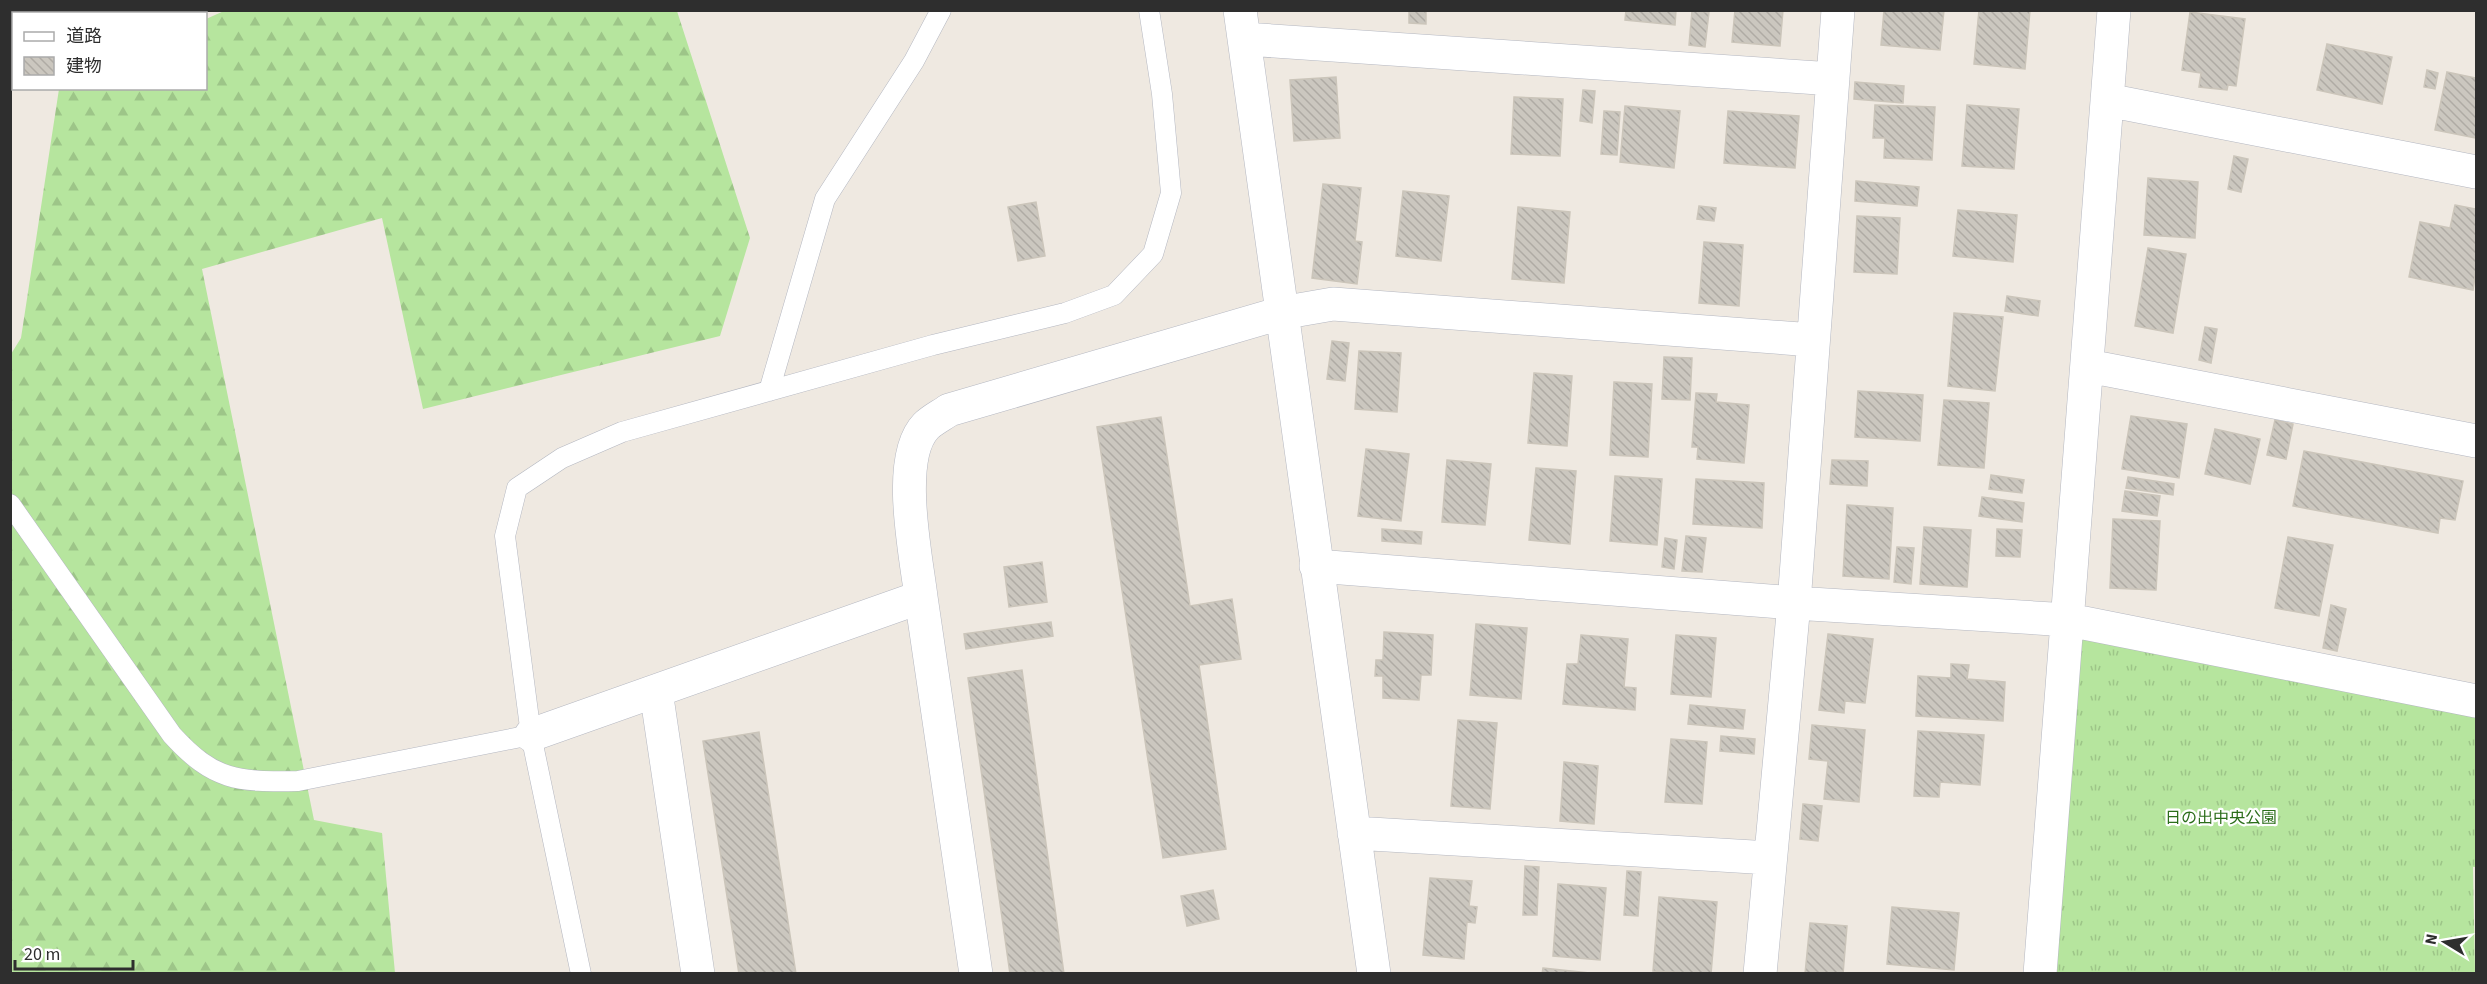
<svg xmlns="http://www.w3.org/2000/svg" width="2487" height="984" font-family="'Source Sans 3','Noto Sans JP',sans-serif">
<defs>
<pattern id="grass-tufts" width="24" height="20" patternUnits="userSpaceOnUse" patternTransform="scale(1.5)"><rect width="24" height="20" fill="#b6e59e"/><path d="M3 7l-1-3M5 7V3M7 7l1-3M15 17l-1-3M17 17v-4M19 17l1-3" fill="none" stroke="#9dc588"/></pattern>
<pattern id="forest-firs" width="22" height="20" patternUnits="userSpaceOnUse" patternTransform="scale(1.5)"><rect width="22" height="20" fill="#b6e59e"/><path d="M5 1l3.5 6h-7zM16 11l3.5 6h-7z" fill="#9dc588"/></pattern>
<pattern id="building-back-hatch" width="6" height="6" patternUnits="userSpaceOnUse" patternTransform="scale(1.5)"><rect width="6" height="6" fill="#cbc7bf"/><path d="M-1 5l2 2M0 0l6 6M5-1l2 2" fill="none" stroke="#afaba4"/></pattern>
</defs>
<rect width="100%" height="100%" fill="#efe9e1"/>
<path fill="url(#grass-tufts)" d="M2080 631 2476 712V867H2473L2475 973 2053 974Z"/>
<path fill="url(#forest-firs)" d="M224 11H677L750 238 720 336 423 409 382 218 202 269 314 820 382 833 395 973 11 974V354L21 338 59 89 206 88V19Z"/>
<path fill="url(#building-back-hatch)" stroke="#cbc5ba" stroke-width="1.5" d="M1409 10H1426V24L1409 23Z
M1626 10H1676L1675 25 1625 20Z
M1735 10H1783L1780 46 1732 42Z
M1884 10H1944L1940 50 1881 45Z
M1979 10H2030L2025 69 1974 64Z
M1692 11 1709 12 1705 47 1689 45Z
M2190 12 2245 19 2236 86 2228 85 2227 90 2199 87 2201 73 2182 70Z
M2327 44 2392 57 2382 104 2317 90Z
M2427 70 2438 73 2435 89 2424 87Z
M2447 72 2476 78V138L2435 130Z
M1336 77 1340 138 1294 141 1290 80Z
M1855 82 1904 86 1903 103 1854 99Z
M1583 90 1595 91 1592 123 1580 121Z
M1514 97 1563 99 1560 156 1511 154Z
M1875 105 1935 107 1932 160 1884 158 1885 138H1873Z
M1967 105 2019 109 2014 169 1962 166Z
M1625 106 1680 111 1674 168 1620 162Z
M1604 111 1620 112 1617 155 1601 154Z
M1728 111 1799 116 1795 168 1724 163Z
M2234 156 2248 159 2241 192 2228 189Z
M2148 178 2198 182 2195 238 2144 235Z
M1856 181 1919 187 1917 206 1855 201Z
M1323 184 1361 188 1355 241 1362 242 1357 284 1312 278Z
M1403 191 1449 196 1441 261 1396 256Z
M1036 202 1045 256 1018 261 1008 207Z
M2455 205 2476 209V270L2473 290 2409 277 2420 222 2450 228Z
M1699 206 1716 208 1714 221 1697 219Z
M1518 207 1570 212 1564 283 1512 279Z
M1958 210 2017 215 2013 262 1953 256Z
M1857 216 1900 218 1897 274 1854 272Z
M1704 242 1743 245 1739 306 1699 303Z
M2148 248 2186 254 2173 333 2135 326Z
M2007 296 2040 301 2038 316 2005 311Z
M1954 313 2003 317 1995 391 1948 386Z
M2205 327 2217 329 2211 363 2199 360Z
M1332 341 1349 343 1345 381 1327 379Z
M1359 351 1401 353 1397 412 1355 409Z
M1664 357 1692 358 1690 400 1662 399Z
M1534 373 1572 376 1567 446 1528 443Z
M1614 382 1652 384 1648 457 1610 455Z
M1858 391 1923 395 1920 441 1855 437Z
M1696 393 1717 394 1716 402 1749 405 1744 463 1697 459 1698 447H1692Z
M1944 400 1989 403 1984 468 1938 465Z
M2131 416 2187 424 2179 478 2122 469Z
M1161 417 1190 606 1232 599 1241 659 1199 665 1226 849 1163 858 1097 427Z
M2275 420 2293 424 2286 459 2267 455Z
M2215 429 2260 439 2250 484 2205 474Z
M1366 449 1409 454 1401 521 1358 516Z
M2304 451 2463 481 2455 520 2440 518 2438 533 2293 506Z
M1447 460 1491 464 1485 525 1442 522Z
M1832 460 1868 461 1867 486 1830 484Z
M1536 468 1576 471 1570 544 1529 540Z
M1991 475 2024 480 2022 493 1989 489Z
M1615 476 1662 479 1657 545 1610 541Z
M2128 477 2174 484 2173 495 2126 488Z
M1696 479 1764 483 1762 528 1693 524Z
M2125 491 2160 496 2157 516 2122 511Z
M1982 497 2024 503 2022 522 1979 516Z
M1847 505 1893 508 1889 579 1843 576Z
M2113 519 2160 521 2156 590 2110 588Z
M1924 527 1971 530 1967 587 1920 584Z
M1382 529 1422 532 1421 544 1382 541Z
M1997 529 2022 530 2020 557 1996 556Z
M1686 536 1706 538 1702 572 1682 571Z
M2288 537 2333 545 2319 616 2275 608Z
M1665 538 1677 540 1674 569 1662 567Z
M1897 547 1914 548 1911 584 1894 582Z
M1042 562 1047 602 1009 607 1004 567Z
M2331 605 2346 609 2337 651 2323 648Z
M1051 622 1053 636 966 649 964 634Z
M1476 624 1527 628 1521 699 1470 695Z
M1384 632 1433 635 1431 675H1421L1419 700 1383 698V676H1375L1376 660H1383Z
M1828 634 1873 639 1865 703 1845 701 1844 713 1819 710Z
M1581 635 1628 639 1624 687 1636 688 1635 710 1563 704 1567 664H1578Z
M1676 635 1716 638 1711 697 1671 694Z
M1951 664 1969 665 1967 679 2005 682 2003 721 1916 716 1918 676 1951 678Z
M1022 670 1064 974H1010L968 678Z
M1690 705 1745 710 1743 729 1688 724Z
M1458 720 1497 723 1490 809 1451 806Z
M1812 725 1865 730 1859 802 1824 799 1828 761 1809 759Z
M1918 731 1984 735 1980 785 1940 782 1939 797 1914 796Z
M759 732 796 974H739L703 741Z
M1721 736 1755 739 1754 754 1720 751Z
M1671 739 1707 742 1702 804 1665 802Z
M1564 762 1598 766 1594 824 1560 821Z
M1803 804 1822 806 1818 841 1800 839Z
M1525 866 1539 867 1537 915H1523Z
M1627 871 1641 872 1638 916 1624 915Z
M1430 878 1472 881 1469 906 1477 907 1475 923 1467 922 1464 959 1423 955Z
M1558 884 1606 888 1600 960 1553 956Z
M1213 890 1219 919 1187 926 1181 896Z
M1659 897 1717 902 1711 974 1653 971Z
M1892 907 1959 913 1954 970 1887 964Z
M1810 923 1847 926 1843 974H1805Z
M1543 968 1590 973 1542 974Z"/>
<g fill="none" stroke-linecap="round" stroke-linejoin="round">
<defs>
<path id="service" d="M769 391 825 199 914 61 941 10
M10 504 172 735C214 781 237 782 298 781L531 735
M581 974 531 735 505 536 517 488 562 458 622 432 933 345 1065 313 1114 295 1153 254 1171 193 1162 94 1149 10"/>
<path id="minor" d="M1240 10 1374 974
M1245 39 1833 79
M2107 100 2476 172
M2088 366 2476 441
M1316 566 1794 603 2069 620 2476 701
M921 597 976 974
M656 691 698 974
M531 735 921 597C916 555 895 458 926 426 932 420 942 415 949 410L1281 313 1333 304 1813 340
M1354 833 1770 858
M1760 974 1794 603 1838 10
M2040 974 2114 10"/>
</defs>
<use href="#service" stroke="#b4b7c1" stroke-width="21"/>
<use href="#minor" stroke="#b4b7c1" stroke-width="34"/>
<use href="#service" stroke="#fff" stroke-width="20"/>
<use href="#minor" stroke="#fff" stroke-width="33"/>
</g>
<g text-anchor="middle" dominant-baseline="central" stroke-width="4.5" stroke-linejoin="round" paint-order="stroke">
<g font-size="16" fill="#2c6e1b" stroke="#fff">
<text x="2221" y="818">日の出中央公園</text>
</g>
</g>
<rect width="2487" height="984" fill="none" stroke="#2e2e2e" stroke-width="24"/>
<rect x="12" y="12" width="195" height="78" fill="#ffffff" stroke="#ababab" stroke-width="1.5"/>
<rect x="24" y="32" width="30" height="9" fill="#ffffff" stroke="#ababab" stroke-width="1.5"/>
<text x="66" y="42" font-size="18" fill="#2e2e2e">道路</text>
<rect x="24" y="57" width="30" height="18" fill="url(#building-back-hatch)" stroke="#ababab" stroke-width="1.5"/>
<text x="66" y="72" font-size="18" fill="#2e2e2e">建物</text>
<g transform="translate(2445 942) rotate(281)" stroke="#ffffff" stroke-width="4.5" paint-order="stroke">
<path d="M0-4.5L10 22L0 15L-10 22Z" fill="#2e2e2e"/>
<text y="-9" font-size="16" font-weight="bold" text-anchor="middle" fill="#2e2e2e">N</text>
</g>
<path d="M15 960v9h118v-9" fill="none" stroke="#2e2e2e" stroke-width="3"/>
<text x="24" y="960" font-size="18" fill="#2e2e2e" stroke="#ffffff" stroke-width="4.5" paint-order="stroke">20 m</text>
</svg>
